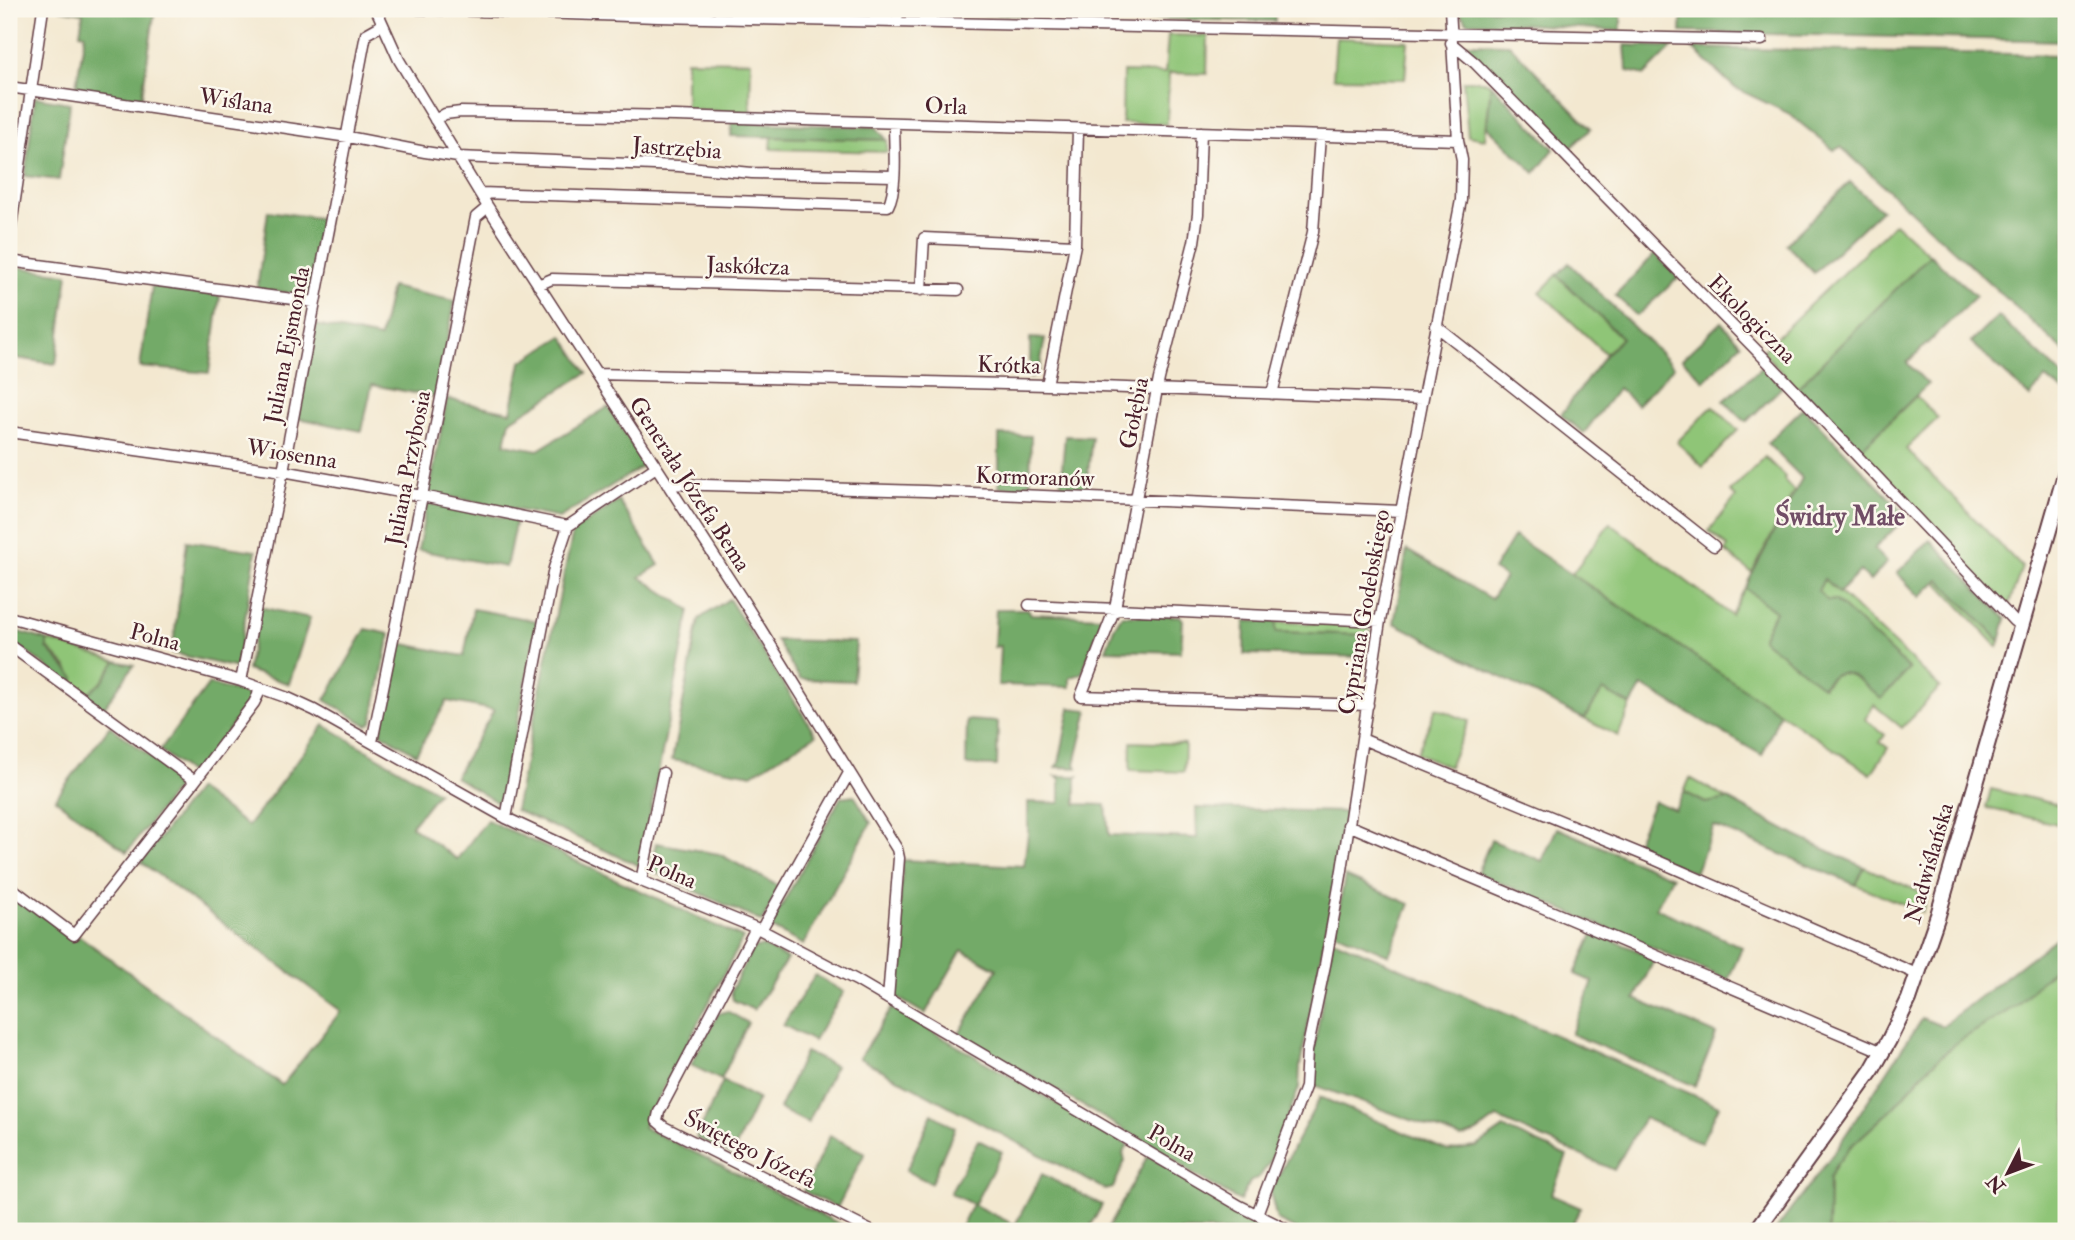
<svg xmlns="http://www.w3.org/2000/svg" width="2075" height="1240" font-family="'IM FELL Double Pica',serif">
<rect width="100%" height="100%" fill="#fbf7ec"/>
<filter id="ink" filterUnits="userSpaceOnUse"><feTurbulence type="fractalNoise" baseFrequency=".0143" numOctaves="2"/><feDisplacementMap in="SourceGraphic" scale="14" xChannelSelector="R" yChannelSelector="G"/><feConvolveMatrix kernelMatrix="1 2 1 2 8 2 1 2 1" color-interpolation-filters="sRGB"/></filter>
<filter id="wash" filterUnits="userSpaceOnUse"><feTurbulence type="fractalNoise" baseFrequency=".00686" numOctaves="4" result="noise"/><feDisplacementMap in="SourceGraphic" scale="28" xChannelSelector="R" yChannelSelector="G"/><feGaussianBlur stdDeviation="1.57" result="paint"/><feColorMatrix in="noise" values="0 0 0 0 0 0 0 0 0 0 0 0 0 0 0 0 0 1.4 0 .05"/><feComposite in="paint" operator="in"/></filter>
<g filter="url(#wash)">
<rect width="100%" height="100%" fill="#f3e8d0"/>
<path fill="#8fc577" stroke="#6c7251" stroke-width="2" d="M1168 35 1208 36 1207 74 1169 73 1167 124 1122 123 1123 72 1165 73Z
M1336 38 1408 41 1405 79 1333 78Z
M686 60 751 61 750 113 686 109Z
M1463 81H1484L1491 84 1485 139 1468 136Z
M772 137 887 140V152L771 149Z
M1895 223 1930 255 1797 388 1762 351Z
M1557 275 1622 338 1606 354 1540 292Z
M1916 396 1938 418 1906 449 2022 567 2007 610 1858 452Z
M1713 406 1738 430 1703 467 1677 442Z
M1765 457 1785 477 1784 480 1794 491 1752 573 1725 551 1728 547 1709 531 1736 497 1730 492Z
M1610 523 1731 615 1745 588 1775 611 1762 639 1823 686 1834 675 1840 673 1852 675 1909 669 1835 600 1828 601 1817 591 1824 578 1940 687 1902 728 1874 705 1865 719 1885 735 1880 742 1888 748 1871 774 1572 574Z
M1939 578 2000 641 1998 647 1936 581Z
M1276 622 1364 625 1371 632 1370 635 1276 632Z
M47 640 116 661 102 682 86 695 70 684 67 667 47 647Z
M1603 690 1631 705 1618 736 1584 719Z
M1436 708 1469 721 1449 767 1417 753Z
M1131 742 1185 744 1184 772 1130 770Z
M1690 778 1728 799 1706 803 1684 792Z
M1991 789 2064 806 2066 801V826L1986 808Z
M1864 867 1927 895 1922 912 1856 885Z
M2066 956V1231H1828L1829 1178 1836 1165 1850 1147 1894 1107 1926 1070 1956 1043 2017 1005Z"/>
<path fill="#73aa68" stroke="#5e644a" stroke-width="2" d="M60 9H155L141 102 75 92 85 34 80 33 83 13Z
M965 9H1027V15L965 14Z
M1121 9H1275V21L1120 18Z
M1458 9H1621V31L1525 24 1467 22 1458 11Z
M1682 9H2058L2062 41 1681 32Z
M1468 43 1509 44 1591 129 1568 150 1466 47Z
M1625 45 1673 47 1645 75 1627 71Z
M1692 48 2062 55 2066 91V353L1841 147 1834 150 1788 113 1735 88Z
M1491 84 1554 149 1535 173 1487 126Z
M35 97 70 103 59 180 25 176Z
M732 122 876 127 887 140 731 136Z
M1850 182 1881 210 1814 273 1786 244Z
M268 211 326 219 310 296 257 289Z
M1655 254 1678 278 1637 316 1615 295Z
M1930 255 1976 296 1907 363 1928 384 1858 452 1797 388Z
M1569 263 1674 367 1637 405 1618 388 1584 433 1561 415 1606 354 1622 338 1557 275Z
M17 267 68 274 56 364 9 357V275Z
M152 286 220 296 209 373 140 367Z
M391 287 455 301 436 397 372 385 362 431 297 418 316 325 380 338Z
M1998 316 2066 379V393L2045 378 2030 397 1971 342Z
M1721 322 1741 344 1704 381 1682 359Z
M563 336 587 373 510 421 505 444 538 450 608 407 645 465 559 518 429 493 447 399 511 412 521 362Z
M1030 338 1045 339 1039 371 1030 378Z
M1763 366 1782 387 1746 422 1724 401Z
M1803 408 1907 516 1874 549 1887 562 1870 581 1860 571 1839 593 1824 579 1818 591 1828 601 1835 600 1909 669 1881 699C1870 690 1851 668 1836 674 1831 676 1826 682 1822 686L1762 639 1775 611 1745 588 1802 478 1767 443Z
M999 435 1031 436 1030 489 999 487Z
M1065 436 1092 437 1086 491 1060 490Z
M619 501 659 565 640 577 690 610 640 866 515 810 573 531Z
M427 503 516 520 506 567 418 550Z
M1514 536 1780 713 1762 755 1642 686 1631 705 1603 690 1584 719 1394 623 1407 550 1491 599 1505 577 1493 570Z
M1930 540 2006 619 2000 641 1939 579 1920 597 1897 573Z
M187 541 256 551 237 668 172 653Z
M729 599 816 735 752 774 672 760 699 619Z
M260 607 310 618 289 684 247 670Z
M473 609 538 621 501 805 455 777 494 710 447 701 416 754 381 733 399 643 464 656Z
M996 609H1028L1031 614 1103 617 1082 673 1070 678V687L998 685 1000 646 994 647Z
M1122 615 1180 616 1183 620 1181 652 1106 650 1114 628Z
M1245 621 1276 622V632L1370 635 1365 657 1244 654Z
M9 629 47 640V648L75 678 70 684 9 639Z
M366 629 390 634 372 722 367 725 325 700Z
M776 640 856 642 853 681 800 679Z
M116 661 134 665 103 709 86 695 102 682Z
M209 684 254 696 193 776 160 750Z
M1070 708 1088 710 1075 764 1077 768 1056 767 1059 763Z
M967 720 998 722 997 766 966 765Z
M324 725 438 792 411 826 457 859 487 820 743 938 643 1127 854 1231H9V890L77 940 78 935 282 1085 341 1011 141 862 197 789 248 826Z
M110 726 178 777 179 785 127 852 55 799Z
M1056 776H1078L1076 778V804L1106 805 1109 835 1197 838 1196 808 1345 812 1337 874 1300 1066 1299 1088 1270 1162 1260 1176 1250 1182 1240 1201 1191 1173 1166 1154 959 1034 997 969 962 950 925 1014 893 995 903 860 1024 866 1028 833V802L1060 803V779Z
M1684 792 1705 803 1728 799 1796 836 1864 867 1856 885 1714 826 1695 873 1634 847 1654 801 1675 810Z
M854 795 871 823 803 945 770 927 841 797Z
M1557 828 1672 877 1656 908 1742 947 1728 980 1477 873 1491 840 1542 861Z
M656 843 719 854 780 887 762 922 650 870Z
M1345 876 1410 904 1389 955 1335 932Z
M2066 926V956L2017 1005 1956 1043 1926 1070 1894 1107 1850 1147 1836 1165 1829 1178 1828 1231H1775L1835 1151 1922 1018 1942 1026 2056 938Z
M1594 932 1655 958 1635 999 1716 1034 1695 1086 1571 1034 1593 982 1575 974Z
M1333 939 1719 1106 1701 1143 1644 1118 1614 1170 1497 1118 1477 1132 1461 1138 1311 1084V1066Z
M763 946 787 959 754 1010 733 1000 731 991 752 949Z
M815 975 844 992 813 1041 783 1025Z
M892 1008 1128 1145 1123 1153 1125 1161 1113 1188 1106 1190 859 1058Z
M727 1011 748 1023 721 1080 691 1065 718 1014Z
M805 1052 835 1066 808 1123 779 1109Z
M723 1081 758 1099 732 1155 696 1138Z
M1320 1097 1448 1151 1476 1147 1504 1128 1567 1156 1551 1195 1581 1208 1568 1231H1299L1277 1220 1270 1192Z
M932 1114 955 1128 931 1183 906 1171Z
M830 1136 865 1153 837 1208 803 1191Z
M978 1140 1002 1152 974 1205 1015 1225 1042 1174 1102 1205 1088 1231H959L972 1204 950 1193Z
M1148 1156 1278 1231H1106Z"/>
</g>
<g filter="url(#ink)">
<g fill="none" stroke-linecap="round" stroke-linejoin="round">
<defs>
<path id="minor" d="M376 9 399 60 488 207 744 602 897 849 899 858 888 999
M418 9 658 17 1762 40
M897 22 898 9
M1451 43 1475 63 1765 359 2014 621 2022 624
M9 87 348 137 425 152 458 157 679 166 752 173 894 176
M435 120 445 114 461 112 676 116 1458 140
M1201 132 1198 214 1194 242 1159 379 1115 608 1081 696 1368 705
M481 193 888 206C898 187 894 146 894 124
M9 240 43 9
M9 261 315 302
M538 285 552 279 958 290
M921 290 924 238 1075 245
M1436 326 1714 546
M596 374 1047 385 1422 399
M1047 385 1075 245 1078 129
M1272 394 1313 232 1320 136
M9 432 283 471 422 496 568 526
M667 484 925 491 1401 511
M1029 605 1380 621
M9 617 241 681 288 698 314 710 506 818 641 881 761 930 856 980 1240 1206 1290 1231
M9 645 195 781
M241 681 283 471 366 34 382 25
M1362 739 1651 858 1919 975
M372 742 422 496 476 217 488 207
M506 818 554 568 568 526 656 467
M1348 825 1883 1052
M641 881 663 773
M9 886 74 935 195 781 254 703 258 695 259 688
M756 928 659 1112 657 1121 664 1127 871 1231
M761 930 849 773
M1257 1214 1305 1087 1307 1051 1325 965 1342 870 1380 621 1461 200 1462 160 1458 140 1450 9"/>
<path id="secondary" d="M1756 1231 1872 1070 1889 1040 1909 999 1938 915 2066 471"/>
</defs>
<use href="#minor" stroke="#633d44" stroke-width="13"/>
<use href="#secondary" stroke="#633d44" stroke-width="18"/>
<use href="#minor" stroke="#fff" stroke-width="10"/>
<use href="#secondary" stroke="#fff" stroke-width="14"/>
</g>
</g>
<g text-anchor="middle" dominant-baseline="central" stroke-width="5" stroke-linejoin="round" paint-order="stroke">
<g font-size="23" fill="#4a1f2b" stroke="#fbf7ec">
<text transform="translate(236 101) rotate(8)">Wiślana</text>
<text transform="translate(946 106) rotate(2)">Orla</text>
<text transform="translate(677 148) rotate(4)">Jastrzębia</text>
<text transform="translate(748 266) rotate(2)">Jaskółcza</text>
<text transform="translate(1752 319) rotate(45)">Ekologiczna</text>
<text transform="translate(287 345) rotate(-79)">Juliana Ejsmonda</text>
<text transform="translate(1009 365) rotate(2)">Krótka</text>
<text transform="translate(1134 413) rotate(-79)">Gołębia</text>
<text transform="translate(292 454) rotate(9)">Wiosenna</text>
<text transform="translate(408 468) rotate(-79)">Juliana Przybosia</text>
<text transform="translate(1035 477) rotate(2)">Kormoranów</text>
<text transform="translate(690 484) rotate(57)">Generała Józefa Bema</text>
<text transform="translate(1364 612) rotate(-80)">Cypriana Godebskiego</text>
<text transform="translate(155 637) rotate(15)">Polna</text>
<text transform="translate(1929 863) rotate(-74)">Nadwiślańska</text>
<text transform="translate(672 872) rotate(23)">Polna</text>
<text transform="translate(1172 1143) rotate(30)">Polna</text>
<text transform="translate(750 1149) rotate(27)">Świętego Józefa</text>
</g>
<g font-size="26" font-weight="bold" fill="#714e66" stroke="#fbf7ec">
<text x="1840" y="517">Świdry Małe</text>
</g>
</g>
<rect width="2075" height="1240" fill="none" stroke="#fbf7ec" stroke-width="35"/>
<g transform="translate(2008 1173) rotate(228)" stroke="#fbf7ec" stroke-width="5" paint-order="stroke">
<path d="M0-5L12 26L0 18L-12 26Z" fill="#4a1f2b"/>
<text y="-10" font-size="19" font-weight="bold" text-anchor="middle" fill="#4a1f2b">N</text>
</g>
</svg>
